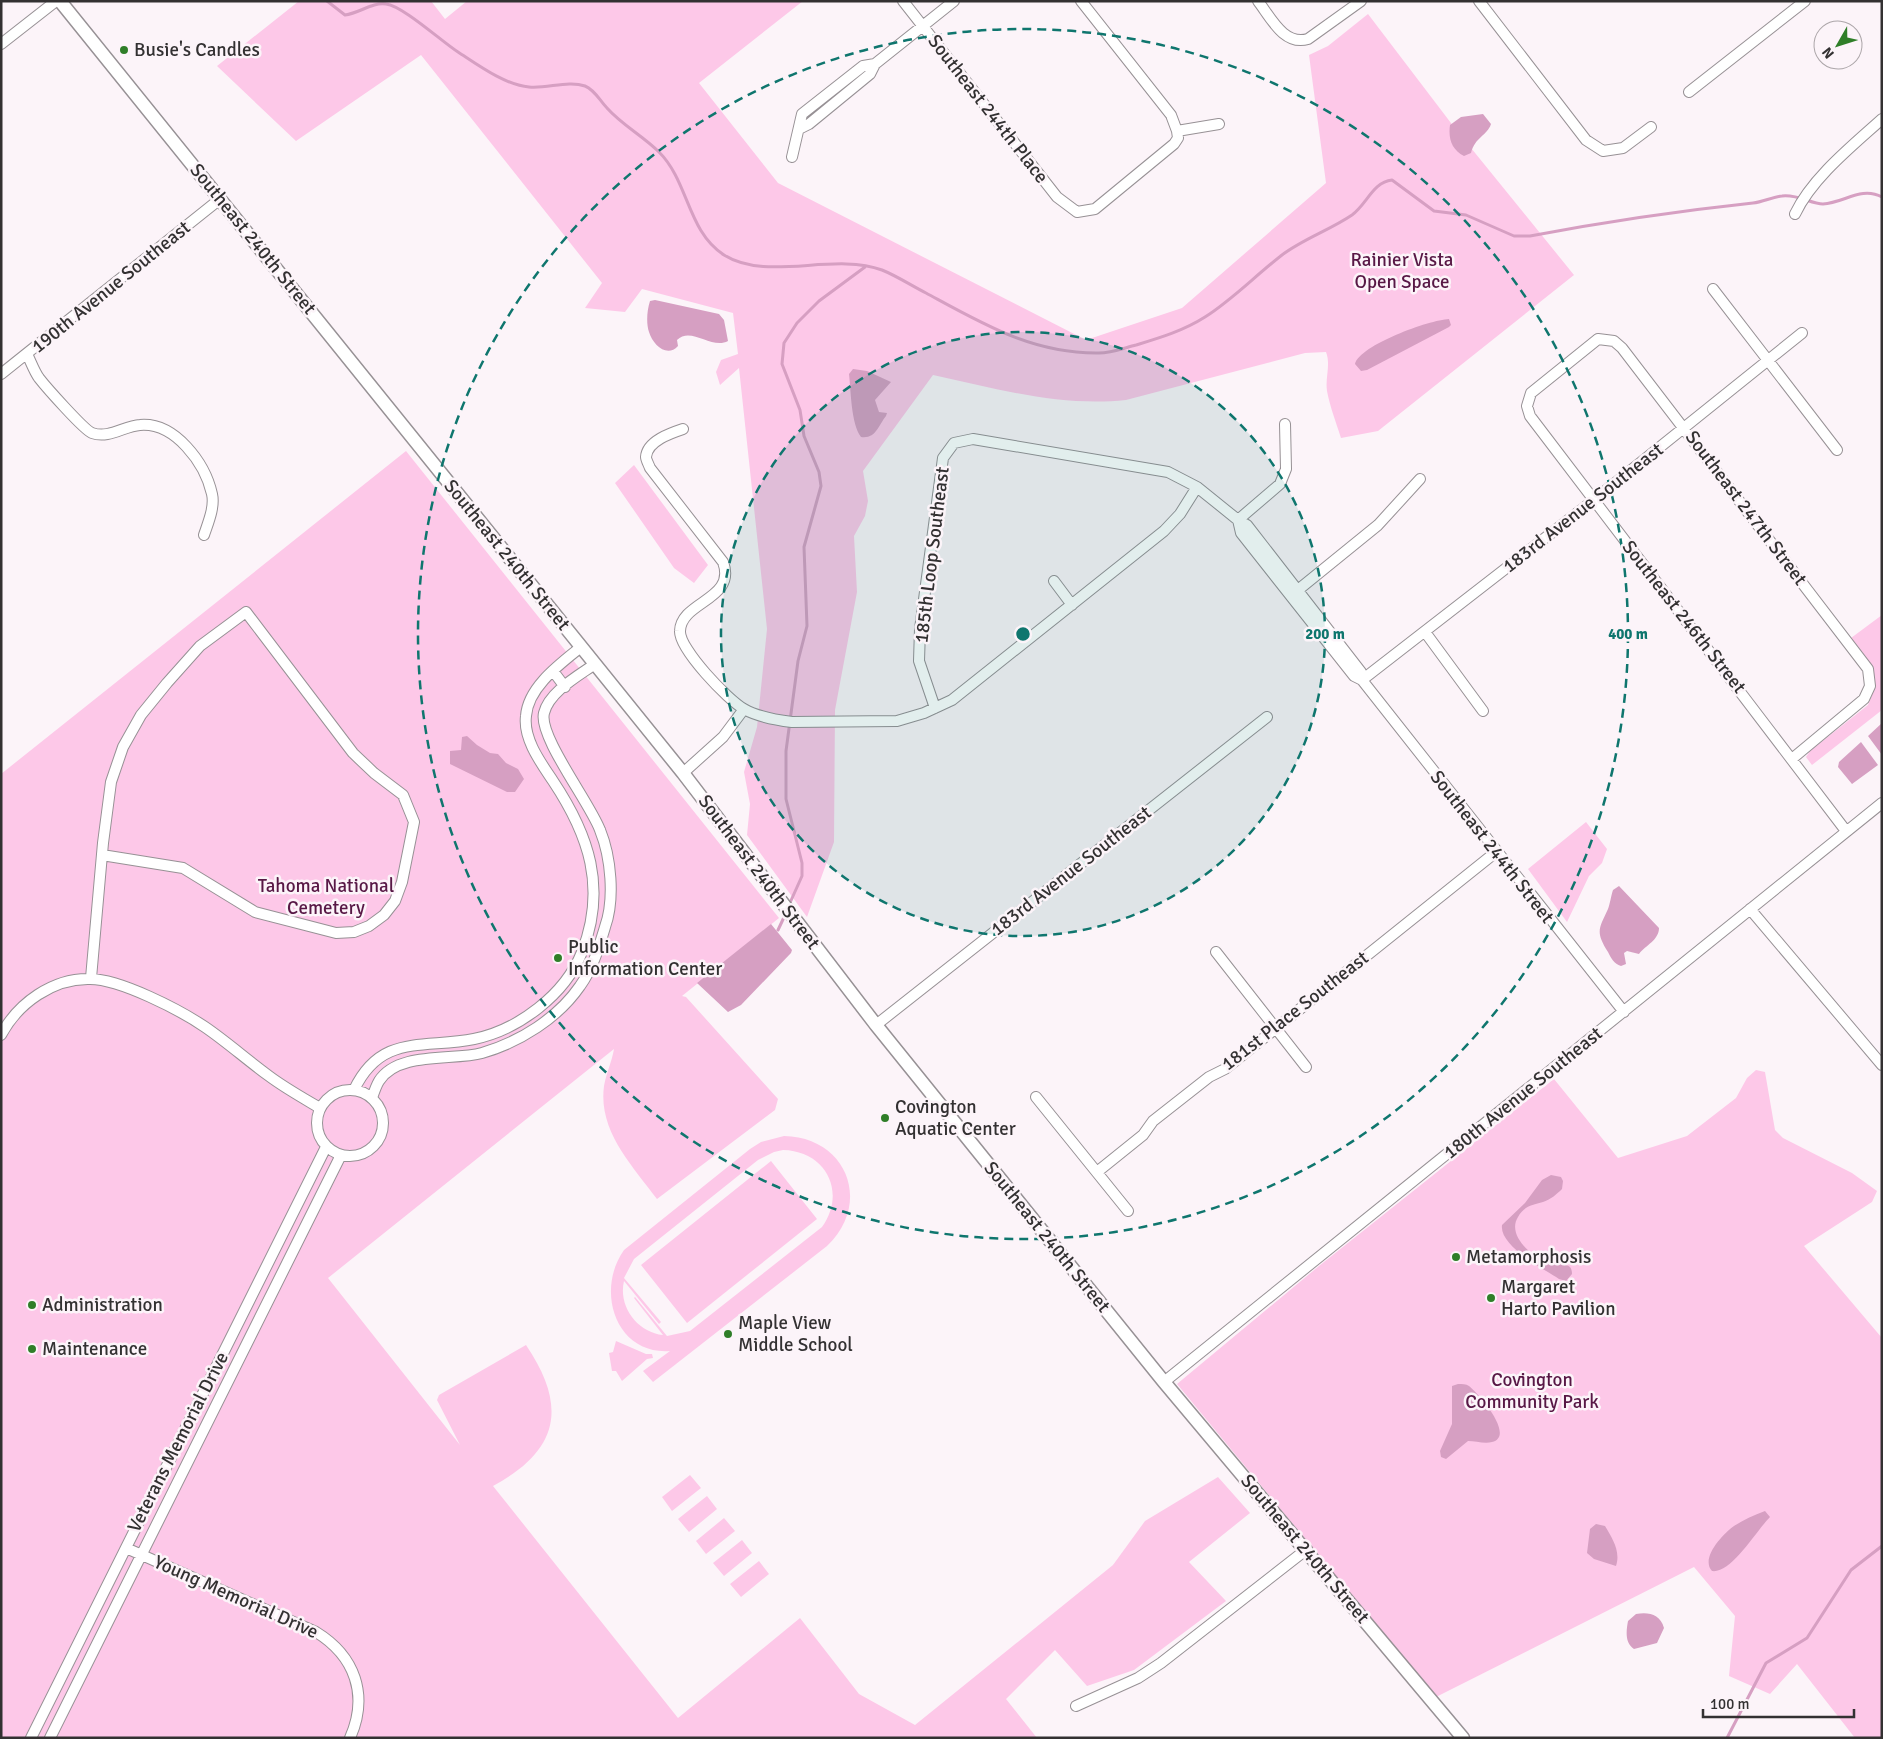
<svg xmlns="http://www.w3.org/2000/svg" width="1883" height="1739" font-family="Signika,sans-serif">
<rect width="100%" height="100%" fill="#fcf4f9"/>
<path fill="#fdc8e8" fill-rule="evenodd" d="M299 1H431L445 19 467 1H803L699 83 778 183 1086 340 1182 308 1326 183 1309 55 1328 46 1368 14 1454 127 1574 275 1378 431 1341 438C1336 422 1330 407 1327 391 1325 377 1331 365 1326 352L1305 353 1126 400C1061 407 997 389 933 375L863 471 868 501 865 516 854 536 857 592 835 710 834 842 807 917 747 835 750 804 744 772 757 727 767 629 739 368 720 385 716 372 721 360 738 354 733 313 642 289 625 312 585 308 602 283 421 55 296 141 217 66Z
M406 451 779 918 682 996 686 997 778 1099 775 1110 657 1199C632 1165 598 1131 604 1086 606 1074 612 1061 614 1049L328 1278 460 1445 437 1400 439 1395 526 1345C568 1407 559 1450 493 1486L678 1718 800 1618 859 1694 915 1725 1113 1565 1145 1521 1218 1477 1250 1513 1189 1562 1226 1601 1134 1670 1087 1686 1055 1650 1006 1699 1037 1738H1V774Z
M634 465 708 565 694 583 674 568 615 483Z
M1882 615V710L1812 765 1806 757 1810 751 1868 705C1883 674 1870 662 1851 638Z
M1586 822 1607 849 1602 863 1589 876 1567 922 1528 869Z
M1756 1070 1765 1072 1775 1130 1783 1138 1852 1173 1877 1191 1872 1202 1804 1246 1882 1338V1738H1855L1797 1664 1770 1694 1729 1676 1735 1616 1694 1567 1436 1697 1177 1384 1319 1266 1554 1079 1618 1158 1687 1136 1736 1098 1747 1078Z
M784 1136C846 1137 873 1202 827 1246L653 1382 643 1371 670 1351C616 1355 595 1291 624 1250L750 1149 761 1142ZM783 1150C826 1151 847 1192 822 1227L690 1331 667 1336 635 1297 634 1298 663 1335C637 1332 618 1306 624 1281L659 1324 661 1322 624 1278 634 1259 758 1160 774 1152Z
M771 1161 817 1219 687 1323 641 1265Z
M616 1341 646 1354H652L653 1358 647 1359 622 1381 616 1371H612L609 1353 613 1352Z
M690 1475 701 1488 672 1511 662 1497Z
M707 1496 717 1509 689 1532 678 1519Z
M724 1518 735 1531 706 1554 696 1541Z
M742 1540 752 1553 724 1576 713 1563Z
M759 1561 769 1574 741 1597 730 1584Z"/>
<path fill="#d69fc2" d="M1483 114 1491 124C1487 136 1475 137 1471 153L1464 156C1452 150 1448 139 1450 125L1461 117Z
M655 300 719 314 724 320 728 341C712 350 691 326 677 340L678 346C667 358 653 345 649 332 646 323 647 310 650 301Z
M1449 319 1451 325 1449 327 1367 370 1361 371 1355 364C1360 345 1429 320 1449 319Z
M853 369 867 371 891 382 875 400 879 412 887 413 886 416C878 426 876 439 861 437 851 424 851 391 849 374Z
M1882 723V755L1868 736Z
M467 736 477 745 490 753 498 754 506 763 518 769 524 779 515 792H507L450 764V751L461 750 462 737Z
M1861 742 1878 765 1852 784 1838 767 1839 762Z
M1619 886 1659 928C1659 940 1646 945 1639 954L1627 951 1624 953 1626 964 1621 966C1614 964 1611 958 1608 952 1595 931 1599 929 1608 909 1610 904 1611 896 1613 890Z
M771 924 792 950 791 953 741 1005 728 1012 697 983Z
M1551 1175 1561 1177 1563 1181 1562 1189C1557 1194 1550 1200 1543 1202 1532 1205 1524 1206 1518 1217 1506 1236 1534 1259 1551 1264 1556 1265 1562 1263 1566 1265 1571 1266 1572 1270 1572 1274L1566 1281 1559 1279C1544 1269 1499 1246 1502 1225L1525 1203 1542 1180Z
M1458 1384C1462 1384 1466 1384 1469 1386 1478 1393 1516 1436 1492 1442 1485 1444 1475 1441 1468 1441L1446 1459 1441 1457 1440 1451 1452 1424V1386Z
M1765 1511 1770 1517C1756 1531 1731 1574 1712 1571 1700 1558 1723 1534 1734 1526 1743 1520 1754 1515 1765 1511Z
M1596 1524 1605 1526C1612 1538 1621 1551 1616 1566L1594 1559 1587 1553 1590 1529Z
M1636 1614C1649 1612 1660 1614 1664 1628L1657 1643 1634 1649C1625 1643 1626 1632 1628 1621Z"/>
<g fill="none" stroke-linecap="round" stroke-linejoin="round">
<path stroke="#d69fc2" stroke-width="3" d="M327 1 345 15C360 13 372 2 386 4 403 6 441 41 458 52 478 65 505 85 529 87 547 89 568 80 585 86 595 90 600 101 607 108 622 125 643 136 659 152 689 182 687 231 724 255 767 282 833 252 882 270 897 276 912 286 926 293 983 324 1033 354 1099 353 1111 353 1124 348 1136 345 1159 338 1183 331 1205 317 1232 300 1256 275 1282 255 1303 239 1330 230 1352 215 1367 204 1373 182 1392 180L1434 211 1466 215 1514 236H1530C1604 222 1678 211 1753 203 1763 202 1772 197 1782 196 1798 194 1811 204 1823 204 1844 203 1861 186 1882 197
M789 905 802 876V863L786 799V751L798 661 807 626 804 547 821 486 819 472 804 436 800 410 782 364 784 343 797 323 819 301 865 267
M778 930 786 913
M1727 1738 1766 1663 1807 1638 1851 1570 1882 1546"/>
<defs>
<path id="minor" d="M903 1 1057 197 1077 212 1095 209 1174 144 1178 138 1177 131 1219 124
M1081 1 1171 115 1177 131
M1258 1C1271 18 1284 46 1308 39L1361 1
M1479 1 1586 140 1603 151 1623 148 1651 127
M1 44 56 1
M875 64 954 1
M1689 92 1805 1
M792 157 802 114 863 66 875 64 870 74 809 124 799 129
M1795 214C1812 178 1852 146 1882 119
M1713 289 1837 450
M27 354C31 362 34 371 39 378 46 387 84 430 92 433 109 439 124 426 140 425 175 422 205 463 212 494 215 507 208 523 204 535
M1 374 220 199
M683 429C671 433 647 441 646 457 646 460 649 465 650 468L723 562C737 600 681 601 680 631 679 649 728 700 744 709 758 717 776 720 792 722L897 721 924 713 952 700 1164 531 1180 514 1197 487
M1238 520 1280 484 1286 469 1285 424
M1054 581 1072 605
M1293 594 1378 525 1420 479
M1425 632 1483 711
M553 671 565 687
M935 708 919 661 920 629 943 458 954 443 973 439 1168 472 1197 487 1238 520 1247 525 1361 672 1362 680 1354 676 1241 533 1238 520
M1793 758 1864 699 1870 686 1868 669 1622 348 1614 341 1598 339 1531 393 1527 406 1530 416 1846 831
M683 773 723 737 744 709
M1750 909 1882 1065
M1216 952 1306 1067
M91 978 103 843 111 782 123 747 141 715 167 683 200 646 246 612 353 753 374 773 403 795 414 822 402 882 395 901 384 915 369 926 354 932 336 933 255 912 183 868 102 855
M1624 1012 1362 680 1594 500 1802 333
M876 1025 1267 717
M1 1035C18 1003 53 978 90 979 120 979 180 1010 205 1027 227 1042 247 1060 269 1076 285 1088 303 1098 320 1108
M317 1123a33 33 0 1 1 66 0a33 33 0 1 1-66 0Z
M354 1090C381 1033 424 1049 474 1039 518 1030 565 995 582 952 607 888 589 835 553 781 541 763 523 739 526 716 528 687 560 664 581 647
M1036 1097 1128 1211
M372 1098C374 1092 376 1086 379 1081 398 1051 453 1061 482 1053 520 1042 558 1018 580 986 593 968 599 947 605 927 615 899 611 857 600 830 590 803 538 736 544 713 549 692 578 676 595 664
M1097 1172 1143 1135 1153 1121 1209 1077 1225 1069 1496 852
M1164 1382 1882 803
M126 1548 316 1632C355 1656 369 1695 350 1738
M1076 1706 1138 1678 1161 1663 1307 1549
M31 1738 326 1147
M50 1738 341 1155"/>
<path id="major" d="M60 1 683 773 876 1025 1164 1382 1463 1738"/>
</defs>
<use href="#minor" stroke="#979195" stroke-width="12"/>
<use href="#major" stroke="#979195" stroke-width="15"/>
<use href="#minor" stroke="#fff" stroke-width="10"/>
<use href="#major" stroke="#fff" stroke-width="12"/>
</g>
<circle cx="1023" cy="634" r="302" fill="#0f766e" fill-opacity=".12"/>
<g fill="none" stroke="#0f766e" stroke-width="2.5" stroke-dasharray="9 6">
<circle cx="1023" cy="634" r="302"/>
<circle cx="1023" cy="634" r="605"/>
</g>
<g fill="#2f7e28" stroke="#fcf4f9" stroke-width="2">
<circle cx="124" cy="50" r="5"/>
<circle cx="558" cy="958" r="5"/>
<circle cx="885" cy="1118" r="5"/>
<circle cx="1456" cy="1257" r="5"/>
<circle cx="1491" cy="1298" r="5"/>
<circle cx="32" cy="1305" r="5"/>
<circle cx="728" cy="1334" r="5"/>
<circle cx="32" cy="1349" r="5"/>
</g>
<g text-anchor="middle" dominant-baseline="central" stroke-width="5" stroke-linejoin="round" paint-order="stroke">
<g font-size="19" fill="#333132" stroke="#fcf4f9" text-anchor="start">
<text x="134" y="50">Busie's Candles</text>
<text x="568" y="947">Public<tspan x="568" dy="22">Information Center</tspan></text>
<text x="895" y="1107">Covington<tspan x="895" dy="22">Aquatic Center</tspan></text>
<text x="1466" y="1257">Metamorphosis</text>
<text x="1501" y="1287">Margaret<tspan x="1501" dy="22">Harto Pavilion</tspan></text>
<text x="42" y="1305">Administration</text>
<text x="738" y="1323">Maple View<tspan x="738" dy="22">Middle School</tspan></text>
<text x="42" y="1349">Maintenance</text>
</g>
<g font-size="19" fill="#333132" stroke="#fcf4f9">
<text transform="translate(988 109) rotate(52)">Southeast 244th Place</text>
<text transform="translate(253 239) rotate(51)">Southeast 240th Street</text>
<text transform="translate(111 287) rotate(-39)">190th Avenue Southeast</text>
<text transform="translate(1583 508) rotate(-38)">183rd Avenue Southeast</text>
<text transform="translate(1746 508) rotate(53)">Southeast 247th Street</text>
<text transform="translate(507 555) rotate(51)">Southeast 240th Street</text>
<text transform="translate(932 555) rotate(-83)">185th Loop Southeast</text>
<text transform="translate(1684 617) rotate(52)">Southeast 246th Street</text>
<text transform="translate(1492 847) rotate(52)">Southeast 244th Street</text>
<text transform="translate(1071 871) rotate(-38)">183rd Avenue Southeast</text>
<text transform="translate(759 872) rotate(53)">Southeast 240th Street</text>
<text transform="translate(1295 1011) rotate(-38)">181st Place Southeast</text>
<text transform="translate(1523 1093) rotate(-39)">180th Avenue Southeast</text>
<text transform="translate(1047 1237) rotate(51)">Southeast 240th Street</text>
<text transform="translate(178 1442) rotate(-63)">Veterans Memorial Drive</text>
<text transform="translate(1305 1549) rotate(50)">Southeast 240th Street</text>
<text transform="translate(236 1597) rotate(24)">Young Memorial Drive</text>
</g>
<g font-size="19" fill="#581846" stroke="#fcf4f9">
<text x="1402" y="260">Rainier Vista<tspan x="1402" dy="22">Open Space</tspan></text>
<text x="326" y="886">Tahoma National<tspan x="326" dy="22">Cemetery</tspan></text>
<text x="1532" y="1380">Covington<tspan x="1532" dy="22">Community Park</tspan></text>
</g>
</g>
<circle cx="1023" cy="634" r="8" fill="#0f766e" stroke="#fcf4f9" stroke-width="2.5"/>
<g font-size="15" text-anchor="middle" font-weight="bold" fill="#0f766e" stroke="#fcf4f9" stroke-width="5" stroke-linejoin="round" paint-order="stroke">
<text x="1325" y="639">200 m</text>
<text x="1628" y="639">400 m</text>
</g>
<rect width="1883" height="1739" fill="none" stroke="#333132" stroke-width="5"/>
<g transform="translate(1838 45) rotate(231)"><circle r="24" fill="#fcf4f9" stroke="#aca6a9"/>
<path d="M0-4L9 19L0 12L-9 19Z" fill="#2f7e28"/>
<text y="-8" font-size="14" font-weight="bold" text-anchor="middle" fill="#333132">N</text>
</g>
<path d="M1703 1709v8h151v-8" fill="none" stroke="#333132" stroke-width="2.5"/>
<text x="1710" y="1709" font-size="15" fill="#333132" stroke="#fcf4f9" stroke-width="4" paint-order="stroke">100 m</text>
</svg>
